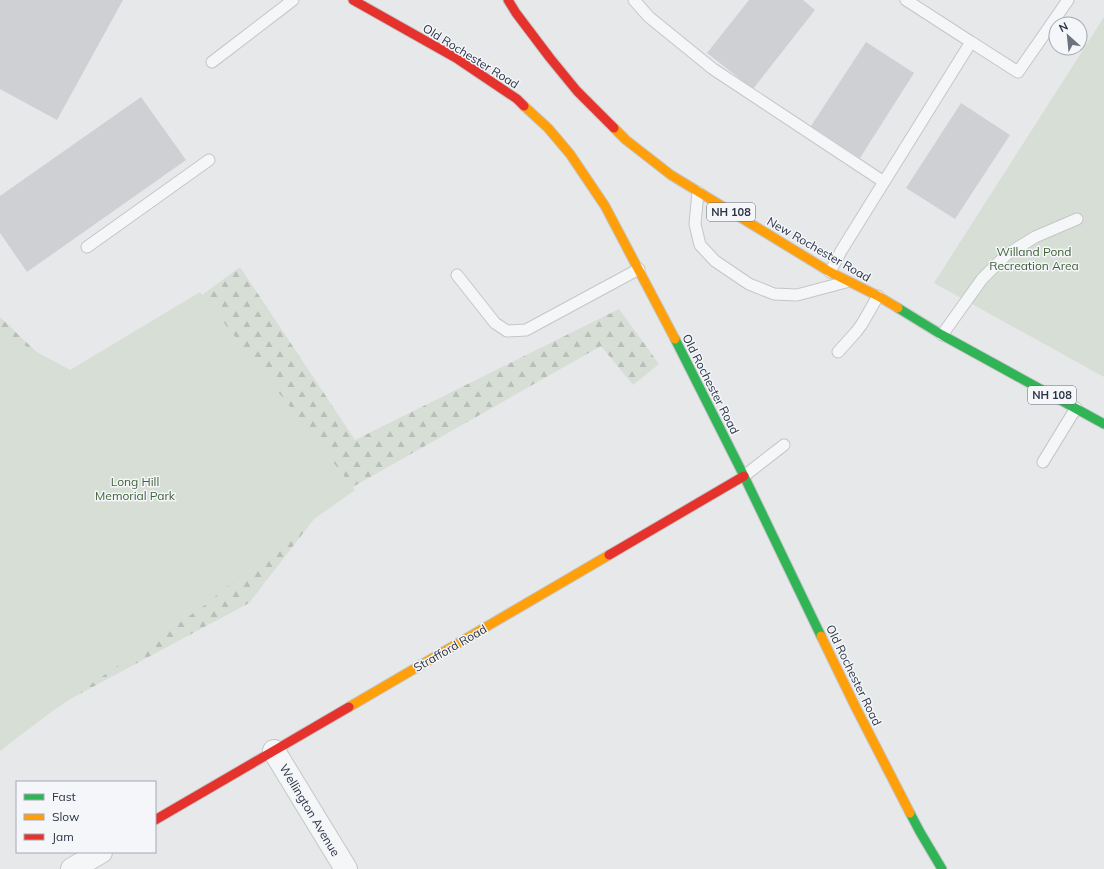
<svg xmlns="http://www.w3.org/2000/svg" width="1104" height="869" font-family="Mulish,sans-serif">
<defs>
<pattern id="forest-firs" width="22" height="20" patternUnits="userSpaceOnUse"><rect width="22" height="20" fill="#d6ded6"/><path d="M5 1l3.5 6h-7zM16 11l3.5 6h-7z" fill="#b8bfb9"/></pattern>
</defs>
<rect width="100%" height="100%" fill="#e6e8ea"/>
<path fill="url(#forest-firs)" d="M240 267 355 440 619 309 659 364 633 385 601 346 328 501 249 603 33 719 0 746V317L75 389Z"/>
<path fill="#d6ded6" d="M1104 17V377L934 283Z
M200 292 355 490 272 549 205 605 47 715 0 751V332L70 370Z"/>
<path fill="#ced0d3" d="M0 0H123L57 120 0 89Z
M749 0H803L815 10 753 89 707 53Z
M866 42 914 73 860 158 811 126Z
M141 97 186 160 27 272 0 233V196Z
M961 103 1010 135 955 219 906 188Z"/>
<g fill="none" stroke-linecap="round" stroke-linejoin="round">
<defs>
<path id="lane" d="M634 0 649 17 713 69 884 182
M971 42 1018 72 1068 0
M212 62 293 0
M698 192 695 224 700 245 715 261 749 284 774 294 797 295 846 282
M87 247 209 160
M830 272 841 251 971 42 906 0
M457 275 495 323 507 331 526 330 639 269
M942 335 982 279 1006 255 1035 237 1077 219
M838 352 856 332 862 324 878 296
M1043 462 1076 408
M744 476 784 445"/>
<path id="street" d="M274 751 346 869
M72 869 101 852"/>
<path id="fast" d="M898 308 942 335 1104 424
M675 339 744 476 821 636
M910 813 920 832 942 869"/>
<path id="slow" d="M524 106 548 128 570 154 605 206 675 339
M614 128 626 140 671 175 830 272 878 296 898 308
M821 636 856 708 910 813
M349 707 609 555"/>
<path id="jam" d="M353 0 456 58 517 99 524 106
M508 0 516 13 550 58 577 91 614 128
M609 555 744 476
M155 820 349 707"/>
</defs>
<use href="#lane" stroke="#c4c6c8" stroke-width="13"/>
<use href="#street" stroke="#c4c6c8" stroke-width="24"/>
<use href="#fast" stroke="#c4c6c8" stroke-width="11"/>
<use href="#slow" stroke="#c4c6c8" stroke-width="11"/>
<use href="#jam" stroke="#c4c6c8" stroke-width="11"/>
<use href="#lane" stroke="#f5f6f7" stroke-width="11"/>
<use href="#street" stroke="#f5f6f7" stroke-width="22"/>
<use href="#fast" stroke="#30b455" stroke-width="9"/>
<use href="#slow" stroke="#ff9f0a" stroke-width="9"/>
<use href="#jam" stroke="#e5322d" stroke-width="9"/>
</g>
<g text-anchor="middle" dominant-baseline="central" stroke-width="3" stroke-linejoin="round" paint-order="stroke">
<g fill="#f4f6f9" stroke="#676e7b" stroke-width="1">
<rect x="707" y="203" width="48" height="18" rx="3"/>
<rect x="1028" y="386" width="48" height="18" rx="3"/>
</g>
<g font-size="11" font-weight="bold" fill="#2b3445">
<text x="731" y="212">NH 108</text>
<text x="1052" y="395">NH 108</text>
</g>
<g font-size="12" fill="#2b3445" stroke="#f4f6f9">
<text transform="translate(471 56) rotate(32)">Old Rochester Road</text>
<text transform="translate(819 249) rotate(30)">New Rochester Road</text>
<text transform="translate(711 384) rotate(63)">Old Rochester Road</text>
<text transform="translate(450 648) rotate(-30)">Strafford Road</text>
<text transform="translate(854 675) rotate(64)">Old Rochester Road</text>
<text transform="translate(310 810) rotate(59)">Wellington Avenue</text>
</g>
<g font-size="12" fill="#3f6138" stroke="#f4f6f9">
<text x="1034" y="251">Willand Pond<tspan x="1034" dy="14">Recreation Area</tspan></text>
<text x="135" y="481">Long Hill<tspan x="135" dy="14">Memorial Park</tspan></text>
</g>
</g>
<rect x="16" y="781" width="140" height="72" fill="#f4f6f9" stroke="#a4a8b1"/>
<rect x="24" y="794" width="20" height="6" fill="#30b455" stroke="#a4a8b1"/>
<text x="52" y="801" font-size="12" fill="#2b3445">Fast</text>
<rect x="24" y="814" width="20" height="6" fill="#ff9f0a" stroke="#a4a8b1"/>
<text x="52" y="821" font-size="12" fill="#2b3445">Slow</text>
<rect x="24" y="834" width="20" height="6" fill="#e5322d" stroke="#a4a8b1"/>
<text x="52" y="841" font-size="12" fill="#2b3445">Jam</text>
<g transform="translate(1068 36) rotate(333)"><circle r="19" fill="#f4f6f9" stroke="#a4a8b1"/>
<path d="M0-3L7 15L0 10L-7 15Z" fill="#6c737f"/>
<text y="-6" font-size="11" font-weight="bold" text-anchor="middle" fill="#2b3445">N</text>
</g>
</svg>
